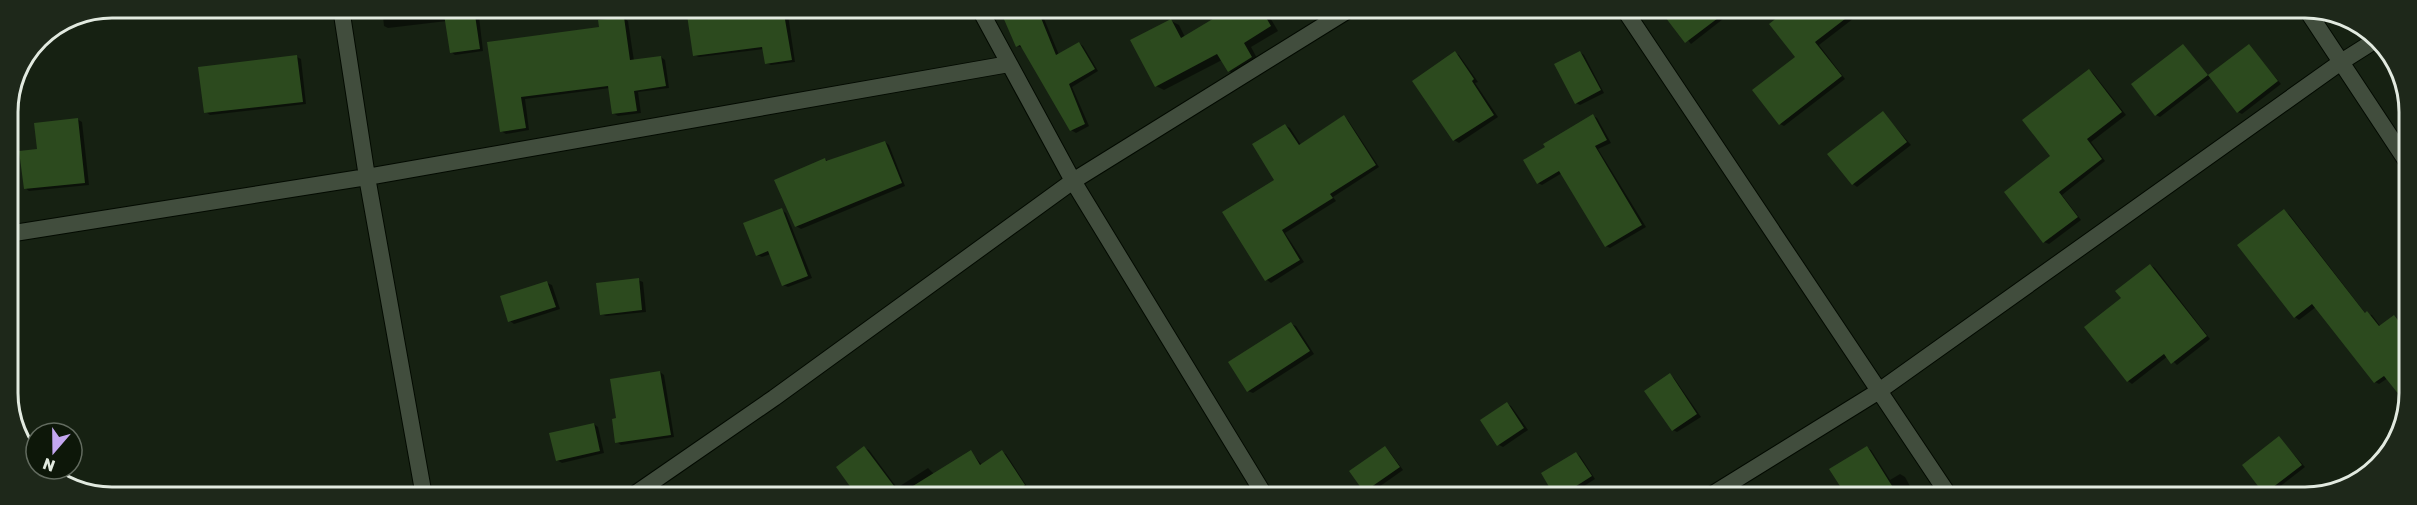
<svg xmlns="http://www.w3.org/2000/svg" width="2417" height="505" font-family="Rubik,sans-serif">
<rect width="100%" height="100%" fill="#162112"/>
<path fill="#0007" d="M382 8H478L483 51 455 55 451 52 447 21 388 28 384 26Z
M688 8H787L795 62 771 65 766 63 764 49 699 57 694 55Z
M1030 8 1040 9 1059 55 1079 43 1083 46 1098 71 1072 87 1089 126 1076 133 1071 130 1023 48 1017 46Z
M1242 8 1265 9 1278 31 1251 47 1259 62 1237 76 1229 71 1222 60 1164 90 1156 86 1171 21 1179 25 1185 37Z
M1661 9H1729L1732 12 1691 44Z
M1790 9H1853L1858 15 1819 45 1845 79 1784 126 1780 124 1797 58 1771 24Z
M624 18 628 21 634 61 661 57 665 60 669 88 638 92 641 113 618 116 613 113 610 88 525 99 529 130 506 134 501 131 489 43 601 28Z
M2183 46 2209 76 2249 46 2281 84 2242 114 2238 112 2212 77 2160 117 2156 115Z
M1580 52 1584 55 1604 93 1580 105 1576 103Z
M1455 53 1459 55 1478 82 1475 83 1498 117 1459 143 1454 140Z
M297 57 301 59 306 104 210 115 206 112Z
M2089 70 2093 73 2126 115 2091 142 2105 161 2062 195 2081 220 2049 244 2044 242 2052 157Z
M1883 113 1911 145 1857 187 1853 184Z
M1593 116 1597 118 1611 143 1598 149 1646 227 1610 248 1606 246 1562 173 1542 185 1538 183Z
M1344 117 1348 120 1379 167 1333 197 1336 201 1285 233 1304 262 1271 283 1267 280 1224 212 1276 180 1286 126 1290 128 1301 145Z
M77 119 82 122 89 185 29 191 25 188 39 150Z
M885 142 889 145 905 186 801 229 796 226 825 159 829 162Z
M782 210 786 213 812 278 788 287 783 285 771 254 762 257 757 255Z
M2284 211 2289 214 2366 314 2372 315 2380 326 2394 316 2408 331V404L2388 378 2379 384 2375 382 2316 307 2299 320 2295 317Z
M2150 265 2155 268 2210 339 2177 365 2168 356 2132 384 2128 381 2123 299Z
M638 280 643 282 646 312 606 316 601 314Z
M547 283 552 285 560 309 514 324 510 321Z
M1291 324 1296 326 1314 354 1253 393 1248 391Z
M660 372 664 375 674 437 621 445 617 442 618 419Z
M1670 375 1674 378 1701 417 1677 432 1673 430Z
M1507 404 1511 406 1528 430 1503 447 1499 445Z
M594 424 598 427 604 453 562 463 557 460Z
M2279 438 2305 467 2269 495 2265 493Z
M864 448 869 450 903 496H859L838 468Z
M1385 448 1389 451 1403 470 1369 494 1365 491Z
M1867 448 1871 450 1890 480 1900 474 1905 477 1916 497H1848Z
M971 452 982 465 1002 452 1006 454 1028 488 1015 496H907L900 486 928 468 935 475Z
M1576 453 1580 456 1595 479 1567 497H1557Z
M2082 490 2090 495 2092 497H2073Z"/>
<path fill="#2c4a1e" d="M443 8H474L480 49 450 53Z
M686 8H783L792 60 765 64 762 47 693 56Z
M1026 8H1037L1056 55 1079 42 1095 69 1069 84 1085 124 1070 131 1020 45 1016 47 1003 17Z
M1231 8 1261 9 1271 26 1244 43 1252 57 1228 72 1217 54 1155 87 1130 40 1171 19 1181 38Z
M1659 9H1730L1685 43Z
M1788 9H1858L1815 42 1842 76 1779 125 1752 90 1795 57 1769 24Z
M624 17 630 60 661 56 666 86 634 91 637 111 612 114 608 86 521 97 526 128 500 132 487 42 599 27 598 20Z
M2183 44 2208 75 2155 116 2131 84Z
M2249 44 2278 81 2237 113 2208 75Z
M1455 51 1474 79 1472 81 1494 115 1453 141 1412 81Z
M1580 51 1601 90 1575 104 1554 64Z
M297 55 303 102 204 113 198 67Z
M2089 69 2122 112 2087 139 2102 159 2059 192 2078 217 2043 243 2004 192 2050 156 2022 120Z
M1883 111 1907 142 1852 185 1827 154Z
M1593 114 1607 140 1595 146 1642 225 1605 247 1559 171 1537 184 1523 160 1545 147 1543 144Z
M1344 115 1376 165 1330 194 1333 198 1282 230 1300 260 1265 281 1222 212 1274 180 1252 144 1285 124 1299 145Z
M78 118 85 183 24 189 19 151 37 149 34 123Z
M885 141 902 183 795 227 774 180 825 158 826 161Z
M782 208 808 276 782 286 768 251 756 256 743 223Z
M2284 209 2365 313 2367 311 2379 326 2394 315 2408 333V406L2384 376 2374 383 2312 304 2294 318 2237 245Z
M2150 264 2207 336 2171 364 2164 354 2127 382 2084 327 2121 298 2115 291Z
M639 278 642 310 600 315 596 283Z
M547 281 556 307 508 322 500 296Z
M1291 322 1310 351 1247 392 1228 362Z
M660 371 671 435 615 443 612 419 616 418 610 379Z
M1670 373 1697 414 1672 431 1644 391Z
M1507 402 1524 428 1497 446 1480 420Z
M594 423 600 451 556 461 549 433Z
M2279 436 2302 465 2264 494 2242 465Z
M864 446 900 494 971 450 980 465 1002 450 1025 485 1008 496H857L836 467Z
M1385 446 1400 467 1364 492 1349 471Z
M1867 446 1899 497H1847L1829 469Z
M1576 452 1592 476 1559 497H1555L1541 473Z"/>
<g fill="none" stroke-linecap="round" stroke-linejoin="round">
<defs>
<path id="minor" d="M341 8 367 177 424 496
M979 8 1073 181 1265 496
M1624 9 1950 497
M2306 9 2407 162
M8 234 367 177 1009 64
M632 496 774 398 1073 181 1350 9
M1708 497 1879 391 2341 62 2379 38"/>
</defs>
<use href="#minor" stroke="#030a01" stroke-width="18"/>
<use href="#minor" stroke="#414d3d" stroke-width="16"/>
</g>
<path d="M0 0H2417V505H0ZM112 18H2305A94 94 0 0 1 2399 112V393A94 94 0 0 1 2305 487H112A94 94 0 0 1 18 393V112A94 94 0 0 1 112 18Z" fill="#1e281a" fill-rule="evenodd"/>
<path fill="none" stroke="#e2eae0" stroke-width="3" d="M112 18H2305A94 94 0 0 1 2399 112V393A94 94 0 0 1 2305 487H112A94 94 0 0 1 18 393V112A94 94 0 0 1 112 18Z"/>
<g transform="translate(54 451) rotate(200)"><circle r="28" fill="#0d1709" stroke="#626b5f" stroke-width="1.5"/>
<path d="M0-4.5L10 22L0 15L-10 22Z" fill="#c4a7f1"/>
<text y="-9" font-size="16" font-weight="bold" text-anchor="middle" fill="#e2eae0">N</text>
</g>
</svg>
